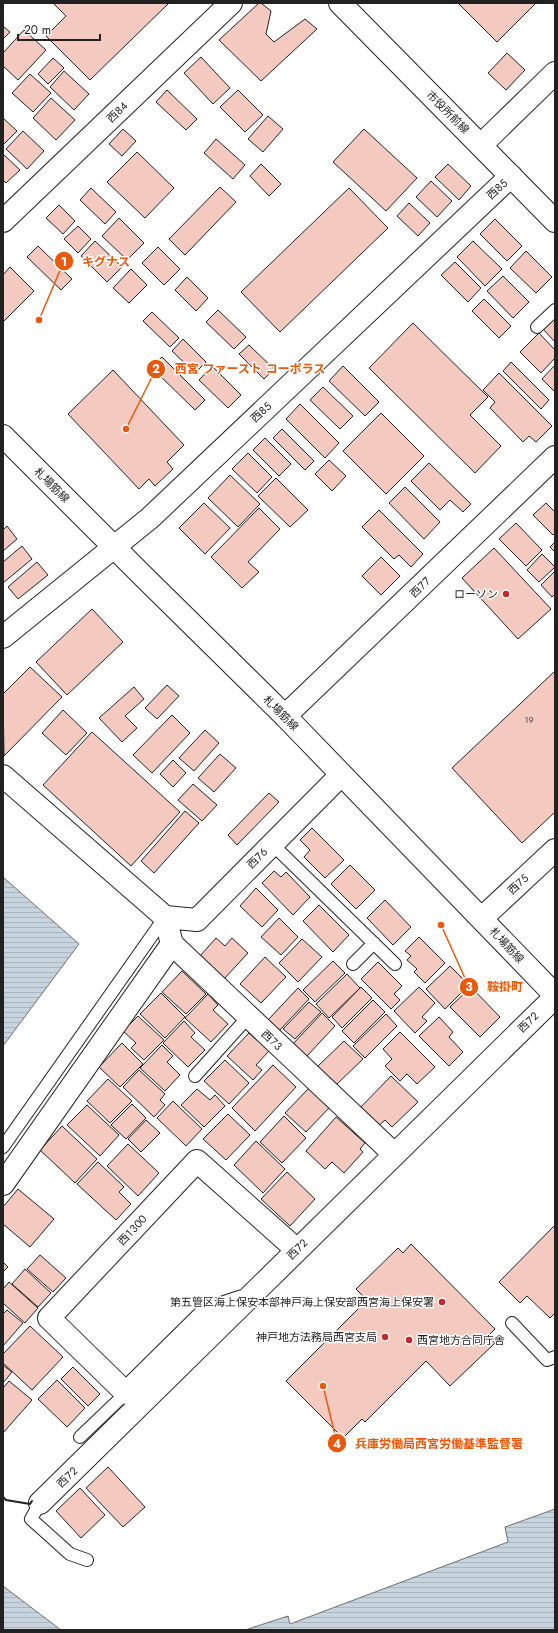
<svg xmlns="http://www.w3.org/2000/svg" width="558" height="1633" font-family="Jost,'Noto Sans JP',sans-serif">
<defs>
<pattern id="water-rules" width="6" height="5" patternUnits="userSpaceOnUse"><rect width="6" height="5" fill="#c7d3dd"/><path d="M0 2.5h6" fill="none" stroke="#abb5bd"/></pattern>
</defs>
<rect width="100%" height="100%" fill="#fff"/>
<path fill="url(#water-rules)" stroke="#6f6f6f" d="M3 877 79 944 3 1046Z
M555 1509V1630H245L288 1616 290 1624 508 1542 505 1527Z
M3 1586 61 1630H3Z"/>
<path fill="#f3c9c0" stroke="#222" d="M53 3H169L90 80 46 36 66 16Z
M259 3H261L271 11 266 34 274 42 305 19 317 29 261 81 219 40Z
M458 3H536L497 42Z
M3 26 10 32 3 39Z
M24 30 46 50 18 80 3 66V53Z
M507 53 525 70 506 90 488 73Z
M201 57 230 88 213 104 184 73Z
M53 58 64 68 48 84 38 74Z
M64 71 89 94 74 110 50 87Z
M30 74 51 93 33 112 12 93Z
M167 90 197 119 186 130 156 102Z
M238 90 263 115 245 132 220 107Z
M51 98 75 120 56 140 33 118Z
M268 116 283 129 263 152 248 139Z
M3 118 17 131 3 145Z
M123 129 136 141 122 156 109 144Z
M364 129 417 178 386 211 333 162Z
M23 131 44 151 27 169 6 149Z
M216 139 245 165 233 179 204 153Z
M137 152 174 188 145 218 107 182Z
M3 154 20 170 6 183 3 180Z
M261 164 281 184 269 196 250 176Z
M448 164 471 186 459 200 435 177Z
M431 181 452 201 437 217 416 197Z
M220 187 236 202 185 255 169 239Z
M91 188 116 212 105 224 80 200Z
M349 188 388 228 280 332 241 292Z
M409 203 430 223 418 236 397 216Z
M59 205 75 221 63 234 46 218Z
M119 218 144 243 127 260 102 236Z
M495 219 522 246 507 261 480 234Z
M78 226 91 239 78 253 64 239Z
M95 241 122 267 107 282 81 256Z
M473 241 502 269 485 286 457 257Z
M38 246 72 279 61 290 27 257Z
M158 247 180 269 164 285 142 263Z
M526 251 552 277 536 293 510 268Z
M455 262 481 288 468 302 441 275Z
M10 267 34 291 3 322V275Z
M131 269 147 285 129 303 113 288Z
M503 276 529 302 513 318 487 291Z
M187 277 208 298 196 311 175 290Z
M484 299 511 326 499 338 472 311Z
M218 310 246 337 234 349 206 322Z
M152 312 179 338 170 347 143 321Z
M555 317V342L543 329Z
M413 323 488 397 470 415 501 446 475 473 369 368Z
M539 333 555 350V358L541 373 520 352Z
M183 339 206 362 195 373 172 351Z
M249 345 274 369 264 379 239 354Z
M162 357 205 400 195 410 151 367Z
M511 362 549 400 541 409 503 371Z
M212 366 241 395 228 408 199 380Z
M343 366 379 402 365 416 329 381Z
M554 366 555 367V392L542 379Z
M113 370 184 445 167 462 173 469 155 486 149 479 139 489 68 414Z
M499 373 552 426 536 442 529 436 523 442 490 408 495 402 483 390Z
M323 387 353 416 340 429 310 400Z
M300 404 339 443 325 458 286 419Z
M381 413 424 456 386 494 343 451Z
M282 429 314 461 305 470 273 438Z
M265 438 291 464 279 476 253 450Z
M248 453 272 477 257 493 232 469Z
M329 460 346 476 332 491 315 474Z
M429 463 471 504 463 512 450 500 440 510 411 481Z
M230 475 260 504 238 527 208 498Z
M276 478 308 510 290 527 258 496Z
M405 487 440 522 424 539 389 503Z
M204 503 230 528 205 554 179 528Z
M546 503 555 512V533L553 535 533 515Z
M259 508 280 529 248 562 259 572 242 588 211 557Z
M379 510 423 554 411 567 399 555 394 559 362 527Z
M516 523 542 550 526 566 499 539Z
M7 526 17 539 3 551V530Z
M555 542V552L550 547Z
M22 546 32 559 3 583V562Z
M494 548 551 609 518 639 462 578Z
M542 554 555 567 539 582 527 570Z
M381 557 400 576 381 595 362 576Z
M37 562 48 575 18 599 8 587Z
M555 571V594L552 597 541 585Z
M92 609 123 642 67 695 36 662Z
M30 667 62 697 4 756 3 694Z
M555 671V812L522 843 452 768Z
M167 685 179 696 157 719 145 708Z
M134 687 144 699 125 716 137 728 122 742 99 718Z
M63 710 87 733 66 755 42 733Z
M172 715 190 733 152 773 133 755Z
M205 730 219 743 194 771 179 758Z
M92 732 180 812 131 866 43 785Z
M220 754 236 768 214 792 198 778Z
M173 760 186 773 173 787 160 774Z
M193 784 217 805 202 821 178 800Z
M269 793 279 802 237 845 228 835Z
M185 811 199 823 154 873 141 861Z
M312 828 344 860 325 878 304 857 310 850 300 840Z
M350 865 375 890 356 909 331 884Z
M274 871 281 877 286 872 310 897 293 915 262 883Z
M256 888 278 910 262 927 240 906Z
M385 900 411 927 393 945 367 918Z
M319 905 349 935 333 952 303 921Z
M279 918 298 937 281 955 261 937Z
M419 937 445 963 425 983 414 972 417 969 407 960 411 956 405 951Z
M216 938 225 946 232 938 248 953 224 979 200 956Z
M302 939 322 957 298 982 279 963Z
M265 957 286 977 261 1003 240 984Z
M333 961 345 973 315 1002 303 990Z
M378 962 402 986 394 994 400 1000 391 1009 361 979Z
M450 966 469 985 445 1009 426 989Z
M182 971 206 994 186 1014 162 992Z
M347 974 360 988 329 1018 316 1004Z
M361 987 372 998 342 1028 332 1017Z
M419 987 435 1003 422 1017 427 1021 415 1033 394 1011Z
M471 987 500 1017 480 1037 450 1007Z
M298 988 309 999 278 1032 267 1021Z
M161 993 185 1017 165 1038 140 1014Z
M208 994 218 1005 213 1010 228 1024 211 1042 185 1018Z
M373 1000 385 1012 354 1043 342 1031Z
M309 1002 321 1012 295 1039 283 1029Z
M322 1013 335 1026 306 1057 292 1045Z
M386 1014 397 1026 365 1058 353 1046Z
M138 1016 164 1040 144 1060 131 1048 136 1043 123 1031Z
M439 1017 453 1032 449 1037 463 1052 449 1066 419 1036Z
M184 1021 195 1033 191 1037 205 1050 188 1067 163 1043Z
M400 1032 435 1067 417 1084 407 1074 400 1081 385 1066 392 1059 383 1049Z
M249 1033 269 1051 256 1065 262 1070 253 1080 227 1056Z
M344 1041 363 1059 335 1086 317 1067Z
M122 1043 143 1064 120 1087 99 1067Z
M162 1045 173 1056 167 1062 180 1075 165 1091 140 1068Z
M225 1060 249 1083 229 1104 204 1081Z
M273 1065 296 1087 255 1131 232 1108Z
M139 1070 165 1094 160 1100 165 1105 154 1117 123 1087Z
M391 1076 418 1102 392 1127 385 1120 377 1127 359 1109Z
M108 1079 132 1101 110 1123 87 1101Z
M309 1088 330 1107 306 1132 285 1113Z
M197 1089 210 1100 215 1095 225 1106 204 1127 181 1105Z
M173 1101 202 1129 186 1146 157 1118Z
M132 1104 146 1118 126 1139 111 1125Z
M87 1105 119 1135 100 1156 67 1125Z
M228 1114 250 1135 226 1160 203 1139Z
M284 1116 306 1138 282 1163 260 1142Z
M336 1117 365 1143 360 1149 363 1152 344 1173 332 1162 325 1169 306 1151Z
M146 1120 160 1133 141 1152 128 1139Z
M62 1126 97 1159 75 1183 40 1150Z
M256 1141 285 1169 263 1193 234 1165Z
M128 1144 159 1173 138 1196 107 1166Z
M98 1162 124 1187 119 1192 131 1204 116 1220 77 1184Z
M287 1172 315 1199 290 1226 261 1199Z
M18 1189 54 1219 30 1247 3 1224V1207Z
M555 1225V1313L550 1318 527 1296 520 1303 499 1282Z
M411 1244 495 1329 488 1336 495 1343 450 1386 426 1361 365 1422 362 1419 343 1438 286 1381 367 1300 356 1289 398 1248 403 1253Z
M40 1255 66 1278 53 1292 27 1269Z
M3 1262 8 1267 3 1272Z
M25 1269 51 1293 38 1307 12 1284Z
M9 1282 38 1308 25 1323 3 1303V1289Z
M7 1310 23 1323 3 1346V1314Z
M30 1326 63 1357 32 1390 3 1363V1354Z
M3 1365 12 1372 3 1383Z
M73 1367 100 1394 88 1406 61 1379Z
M57 1380 85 1408 67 1427 38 1399Z
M9 1381 32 1400 3 1433V1388Z
M108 1467 145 1507 123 1527 86 1488Z
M80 1488 105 1515 81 1538 56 1511Z"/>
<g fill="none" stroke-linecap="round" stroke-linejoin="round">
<defs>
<path id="service" d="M537 327 555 310
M272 844 395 964
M353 964 374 943
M195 1076 248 1017
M3 1147 165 917
M512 1323 547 1360 555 1357
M80 1437 126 1393
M40 1503 31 1519 70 1554 87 1560"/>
<path id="minor" d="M481 145 555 73
M3 637 150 518 511 176
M285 716 555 457
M341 775 197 920 165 917 172 944 394 1154
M482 918 555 850
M3 1184 172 944
M243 1301 207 1313 126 1393 49 1318 197 1161 297 1250
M40 1503 555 997"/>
<path id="tertiary" d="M340 3 555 221
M3 221 231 3
M3 436 144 577 285 716 555 995
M3 776 165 917"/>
</defs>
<use href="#service" stroke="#222" stroke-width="14"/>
<use href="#minor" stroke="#222" stroke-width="24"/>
<use href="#tertiary" stroke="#222" stroke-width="24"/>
<use href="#service" stroke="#fff" stroke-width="12"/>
<use href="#minor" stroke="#fff" stroke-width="22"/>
<use href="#tertiary" stroke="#fff" stroke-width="22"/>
<path stroke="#222" stroke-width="2" d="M3 1497 6 1500 30 1504 32 1501"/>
</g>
<g fill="#c62828" stroke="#fff" stroke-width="1.5">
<circle cx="506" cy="594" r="4"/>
<circle cx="442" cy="1302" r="4"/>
<circle cx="385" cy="1337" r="4"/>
<circle cx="409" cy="1340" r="4"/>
</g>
<g text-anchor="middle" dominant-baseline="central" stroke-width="3" stroke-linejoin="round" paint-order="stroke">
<g font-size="9" fill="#564c4a">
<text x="529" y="719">19</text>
</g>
<g font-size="11" fill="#222" stroke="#fff">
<text transform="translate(117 112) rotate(-44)">西８４</text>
<text transform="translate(448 112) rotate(45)">市役所前線</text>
<text transform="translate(497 189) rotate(-43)">西８５</text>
<text transform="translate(261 412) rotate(-43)">西８５</text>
<text transform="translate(52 485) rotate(45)">札場筋線</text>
<text transform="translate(420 587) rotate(-44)">西７７</text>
<text transform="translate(281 713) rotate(45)">札場筋線</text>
<text transform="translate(257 858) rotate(-45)">西７６</text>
<text transform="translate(518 884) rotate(-43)">西７５</text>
<text transform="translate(507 945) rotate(47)">札場筋線</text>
<text transform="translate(528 1022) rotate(-44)">西７２</text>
<text transform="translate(272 1040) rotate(43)">西７３</text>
<text transform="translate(132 1230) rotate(-47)">西１３００</text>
<text transform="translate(297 1249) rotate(-45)">西７２</text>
<text transform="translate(67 1477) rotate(-44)">西７２</text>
</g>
<g font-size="11" fill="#222" stroke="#fff" text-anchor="end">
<text x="498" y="594">ローソン</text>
<text x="434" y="1302">第五管区海上保安本部神戸海上保安部西宮海上保安署</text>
<text x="377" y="1337">神戸地方法務局西宮支局</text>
<text x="417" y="1340" text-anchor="start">西宮地方合同庁舎</text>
</g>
</g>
<path fill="none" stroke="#e8590c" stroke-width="1.5" d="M39 320L64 261M126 429L156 369M441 925L469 987M323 1386L337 1443"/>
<g fill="#e8590c" stroke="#fff" stroke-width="1.5">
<circle cx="39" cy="320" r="4"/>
<circle cx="126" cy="429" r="4"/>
<circle cx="441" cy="925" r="4"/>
<circle cx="323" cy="1386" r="4"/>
<circle cx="64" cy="261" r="10"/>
<circle cx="156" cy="369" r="10"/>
<circle cx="469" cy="987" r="10"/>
<circle cx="337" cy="1443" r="10"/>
</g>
<g font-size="12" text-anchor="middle" font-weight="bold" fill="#fff">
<text x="64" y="266">1</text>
<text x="156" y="373">2</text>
<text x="469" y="991">3</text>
<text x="337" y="1448">4</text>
</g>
<g font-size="12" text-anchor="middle" font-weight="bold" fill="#e8590c" stroke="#fff" stroke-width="3" stroke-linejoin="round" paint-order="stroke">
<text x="106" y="266">キグナス</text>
<text x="250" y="373">西宮 ファースト コーポラス</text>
<text x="505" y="991">鞍掛町</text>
<text x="439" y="1448">兵庫労働局西宮労働基準監督署</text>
</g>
<rect width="558" height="1633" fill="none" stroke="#222222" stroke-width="8"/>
<path d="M18 34v6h82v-6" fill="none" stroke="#222222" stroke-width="2"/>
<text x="24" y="34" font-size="12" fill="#222222" stroke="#ffffff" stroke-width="3" paint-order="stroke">20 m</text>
</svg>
